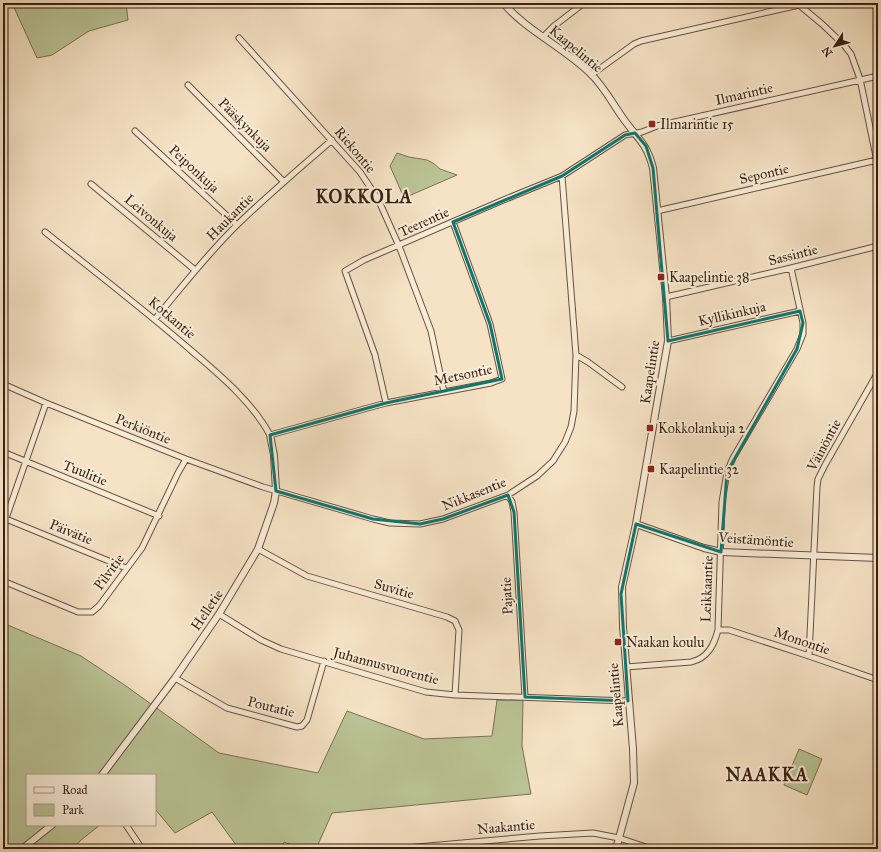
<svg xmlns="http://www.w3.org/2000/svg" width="881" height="852" font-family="'IM FELL Great Primer',serif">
<rect width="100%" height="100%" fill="#f6e3c5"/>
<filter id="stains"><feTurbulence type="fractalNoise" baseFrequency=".005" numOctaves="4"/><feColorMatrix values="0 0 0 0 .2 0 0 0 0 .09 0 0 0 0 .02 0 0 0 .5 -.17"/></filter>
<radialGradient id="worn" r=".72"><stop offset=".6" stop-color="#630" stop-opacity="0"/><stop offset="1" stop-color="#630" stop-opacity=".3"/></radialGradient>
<path fill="#bac496" stroke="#7a7254" d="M12 3H126L128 20 89 31 52 55 37 58Z
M397 153 409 157 427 160 433 163 440 169 457 175 404 198 390 166Z
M3 623 81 656 126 686 219 753 318 773 347 711 424 739 492 736 497 700H523L522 746 531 794 332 813 316 849H303L284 842 281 849H239L212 812 175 833 155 809V775H27V825H100L81 840 73 849H3Z
M799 749 822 759 807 795 784 785Z"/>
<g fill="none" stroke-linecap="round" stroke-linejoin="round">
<defs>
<path id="minor" d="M798 4 822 24 844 45 851 54 860 79 878 166
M543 37 554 26 584 3
M239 38 360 172 378 199 399 246 431 331 444 392
M591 75 634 44 641 41 799 5
M188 85 284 182
M135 131 237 225
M91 184 195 270
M657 211 877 160
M45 232C95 272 146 311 194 353 222 377 252 402 270 435L386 403 491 383 502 379 490 324 453 222
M666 297 791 268 878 246
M155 319C182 287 208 253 238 224 268 195 300 168 332 140
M668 341 800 311
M576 355 588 362 622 387
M3 384 46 403 186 459 263 487 373 519 390 523 420 524 443 519 508 495 537 476 553 461 565 442 571 427 574 411 576 355 562 176
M386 403 375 355 345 271 364 260 501 201 562 176 625 135 642 132 657 126 878 76
M3 452 159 516
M508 495 512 502 514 512 525 697
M6 519 126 568
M3 527 46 403
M258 549 307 576 447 617 455 621 459 630 455 695
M3 581 78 612H92L99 606 142 548 178 473 186 459
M219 614 261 640 281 649 426 692 455 695 628 701
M718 630H729L809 656 878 680
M809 656 817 487 818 479 825 465 878 372
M626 667 691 662C708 658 714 645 718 630L722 502 727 472 733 458 797 349 803 334V323L791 268
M175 678 227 708 297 727 302 726 307 720 324 661
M126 825 142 849
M394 849 540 836 593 833 619 838 652 849"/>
<path id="tertiary" d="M503 3C527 31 565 48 591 74 605 88 614 106 625 121 639 140 647 144 653 168L666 297 668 341 636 524 622 587 623 627 633 749 634 783 616 849
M636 524 704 548 721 552 878 558
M102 775 175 678 219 614 258 549 274 503 276 491 274 455 270 435
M22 849 52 825"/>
</defs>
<use href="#minor" stroke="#69503e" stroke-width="7"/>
<use href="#tertiary" stroke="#69503e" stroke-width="8"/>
<use href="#minor" stroke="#f9edd9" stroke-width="5"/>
<use href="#tertiary" stroke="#f9edd9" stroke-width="6"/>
</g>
<path fill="none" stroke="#0f766e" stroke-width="3" stroke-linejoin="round" d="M635 133 646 146 653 168 668 341 800 311 803 323 797 349 727 472 721 552 636 524 621 594 628 701 525 697 514 512 508 495 443 519 420 524 373 519 276 491 270 435 386 403 502 379 490 324 453 222 562 176 625 135Z"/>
<g fill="#8f2418" stroke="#f9edd9" stroke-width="1.5">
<rect x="648" y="120" width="8" height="8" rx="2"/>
<rect x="657" y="273" width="8" height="8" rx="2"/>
<rect x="646" y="424" width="8" height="8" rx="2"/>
<rect x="647" y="465" width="8" height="8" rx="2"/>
<rect x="614" y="638" width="8" height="8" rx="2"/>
</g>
<g text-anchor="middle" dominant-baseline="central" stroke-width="4" stroke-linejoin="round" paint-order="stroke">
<g font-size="14" fill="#3a1f11" stroke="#f9edd9">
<text transform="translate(576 49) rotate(40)">Kaapelintie</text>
<text transform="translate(744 94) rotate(-13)">Ilmarintie</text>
<text transform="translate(245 125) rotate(45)">Pääskynkuja</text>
<text transform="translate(355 150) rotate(50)">Riekontie</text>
<text transform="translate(194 169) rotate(43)">Peiponkuja</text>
<text transform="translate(764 174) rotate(-13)">Sepontie</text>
<text transform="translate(230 217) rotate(-45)">Haukantie</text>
<text transform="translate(151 218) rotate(40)">Leivonkuja</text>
<text transform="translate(424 222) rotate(-24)">Teerentie</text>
<text transform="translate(793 255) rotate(-14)">Sassintie</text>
<text transform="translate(732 314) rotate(-13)">Kyllikinkuja</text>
<text transform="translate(172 318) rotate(40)">Kotkantie</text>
<text transform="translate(650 372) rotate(-81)">Kaapelintie</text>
<text transform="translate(463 375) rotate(-12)">Metsontie</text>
<text transform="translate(143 429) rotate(22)">Perkiöntie</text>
<text transform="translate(824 445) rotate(-62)">Väinöntie</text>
<text transform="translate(85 473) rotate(22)">Tuulitie</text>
<text transform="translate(474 494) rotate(-22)">Nikkasentie</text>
<text transform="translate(71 532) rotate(22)">Päivätie</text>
<text transform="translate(756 540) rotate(4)">Veistämöntie</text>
<text transform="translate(109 572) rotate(-54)">Pilvitie</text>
<text transform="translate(394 589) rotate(16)">Suvitie</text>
<text transform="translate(707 589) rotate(-88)">Leikkaantie</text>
<text transform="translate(507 596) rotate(-93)">Pajatie</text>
<text transform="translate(207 610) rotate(-56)">Helletie</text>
<text transform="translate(802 641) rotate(19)">Monontie</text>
<text transform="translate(386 666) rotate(15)">Juhannusvuorentie</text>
<text transform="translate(616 695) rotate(-95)">Kaapelintie</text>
<text transform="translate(271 707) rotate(14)">Poutatie</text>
<text transform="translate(506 827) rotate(-5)">Naakantie</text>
</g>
<g font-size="14" fill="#3a1f11" stroke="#f9edd9" text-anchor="start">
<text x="660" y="124">Ilmarintie 15</text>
<text x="669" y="277">Kaapelintie 38</text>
<text x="658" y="428">Kokkolankuja 2</text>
<text x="659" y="469">Kaapelintie 32</text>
<text x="626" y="642">Naakan koulu</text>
</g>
<g font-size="18" font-weight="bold" letter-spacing="1" fill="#3a1f11" stroke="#f9edd9">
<text x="364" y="197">KOKKOLA</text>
<text x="767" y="775">NAAKKA</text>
</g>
</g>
<rect width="881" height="852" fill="none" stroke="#f6e3c5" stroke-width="16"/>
<rect x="4" y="4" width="873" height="844" fill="none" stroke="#3a1f11" stroke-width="2"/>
<rect x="8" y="8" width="865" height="836" fill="none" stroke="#3a1f11"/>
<rect x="26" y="774" width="130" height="52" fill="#f9edd9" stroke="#ad9b89"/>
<rect x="34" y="787" width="20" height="6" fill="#f9edd9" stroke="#ad9b89"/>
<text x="62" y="794" font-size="12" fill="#3a1f11">Road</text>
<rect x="34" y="804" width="20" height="12" fill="#bac496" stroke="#ad9b89"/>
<text x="62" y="814" font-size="12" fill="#3a1f11">Park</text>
<g transform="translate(835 46) rotate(234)" stroke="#f9edd9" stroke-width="3" paint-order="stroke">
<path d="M0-3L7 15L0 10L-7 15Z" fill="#3a1f11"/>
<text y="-6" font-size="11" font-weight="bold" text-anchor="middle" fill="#3a1f11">N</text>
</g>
<rect width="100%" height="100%" filter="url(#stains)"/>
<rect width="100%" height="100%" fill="url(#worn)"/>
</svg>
